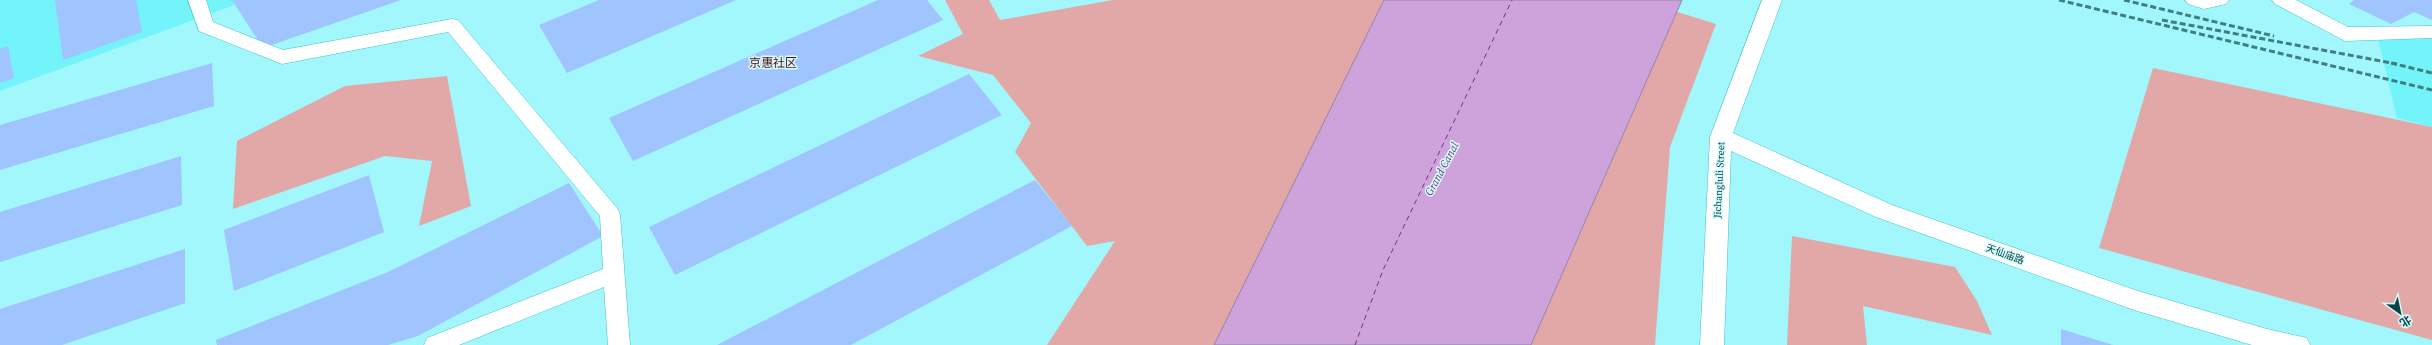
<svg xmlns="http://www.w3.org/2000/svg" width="2432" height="345" font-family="'Source Serif 4','Noto Sans SC',serif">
<rect width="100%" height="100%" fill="#a1f7fb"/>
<path fill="#73f4fa" d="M0 0H248L0 91Z
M2375 26 2432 35V127L2397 118Z"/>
<path fill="#e2a8a7" d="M945 0H989L1000 20 1113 0H1639L1716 24 1670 147 1655 345H1047L1115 241 1087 246 1015 152 1031 123 993 75 918 56 963 34Z
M2153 68 2432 127V340L2099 248Z
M447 76 471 206 419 226 432 161 385 156 233 209 237 141 345 86Z
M1792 236 1955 267 1977 301 1992 335 1863 306 1867 345H1787Z"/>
<path fill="#cea2da" stroke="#9485ad" d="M1384 0H1682L1531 345H1214Z"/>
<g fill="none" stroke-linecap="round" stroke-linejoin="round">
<path stroke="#6c3679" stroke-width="1" stroke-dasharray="5 4" stroke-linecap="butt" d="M1355 345 1383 270 1512 0"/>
</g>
<path fill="#9fc4fe" d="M55 0H136L142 32 63 60Z
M232 0H401L263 48Z
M599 0H736L567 73 539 25Z
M878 0H927L943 20 633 161 609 118Z
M2354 0H2432V20L2414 12 2391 24 2349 4Z
M8 46 14 78 0 83V49Z
M212 63 214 106 0 170V125Z
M969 74 1002 115 675 275 649 227Z
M181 156 182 205 0 262V212Z
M369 175 384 232 234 291 224 230Z
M1035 180 1072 226 851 345H717Z
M569 183 603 236 418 336 388 345H217L216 340 388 272Z
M185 249V303L62 345H0V309Z
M2061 329 2113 345H2061Z"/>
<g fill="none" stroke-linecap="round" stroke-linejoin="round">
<defs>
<path id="service" d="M188 0H206L213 22 283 50 452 19 458 20 617 208 620 214 630 345H608L604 287 459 345H424L427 338 603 269 600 216 448 32 282 64 199 31Z
M2185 0H2229L2226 4 2204 9 2188 4Z
M2272 0H2296L2348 27 2432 26V38L2345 41 2275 4Z"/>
<path id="minor" d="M1762 0H1782L1733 133 1892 205 2135 290 2267 329 2307 338 2310 345H2252L2134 310 1876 217 1731 151 1724 345H1700L1710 137Z"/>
</defs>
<use href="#service" stroke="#4bc0c6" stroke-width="1"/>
<use href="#minor" stroke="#4bc0c6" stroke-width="1"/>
<use href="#service" fill="#fff" fill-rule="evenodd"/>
<use href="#minor" fill="#fff" fill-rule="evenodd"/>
<path stroke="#3f7e81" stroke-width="3" stroke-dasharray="6 3" stroke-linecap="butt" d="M2059 0 2432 90
M2124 0 2274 36
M2162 20 2397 64
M2391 63 2432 73"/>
</g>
<g text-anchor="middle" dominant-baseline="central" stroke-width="3" stroke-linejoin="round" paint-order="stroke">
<g font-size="10" fill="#0d4143" stroke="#d4fcfe">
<text transform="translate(1719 180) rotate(-87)">Jichangluli Street</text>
<text transform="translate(2005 254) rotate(20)">天仙庙路</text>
</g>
<g font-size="11" font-style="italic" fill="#6c3679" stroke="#d4fcfe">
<text transform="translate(1442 169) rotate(-62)">Grand Canal</text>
</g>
<g font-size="12" fill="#520d16" stroke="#d4fcfe">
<text x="773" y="63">京惠社区</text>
</g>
</g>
<g transform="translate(2400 313) rotate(147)" stroke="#d4fcfe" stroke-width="3" paint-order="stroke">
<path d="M0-3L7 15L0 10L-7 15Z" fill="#0d4143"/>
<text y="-6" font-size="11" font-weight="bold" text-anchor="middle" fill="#0d4143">北</text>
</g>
</svg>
